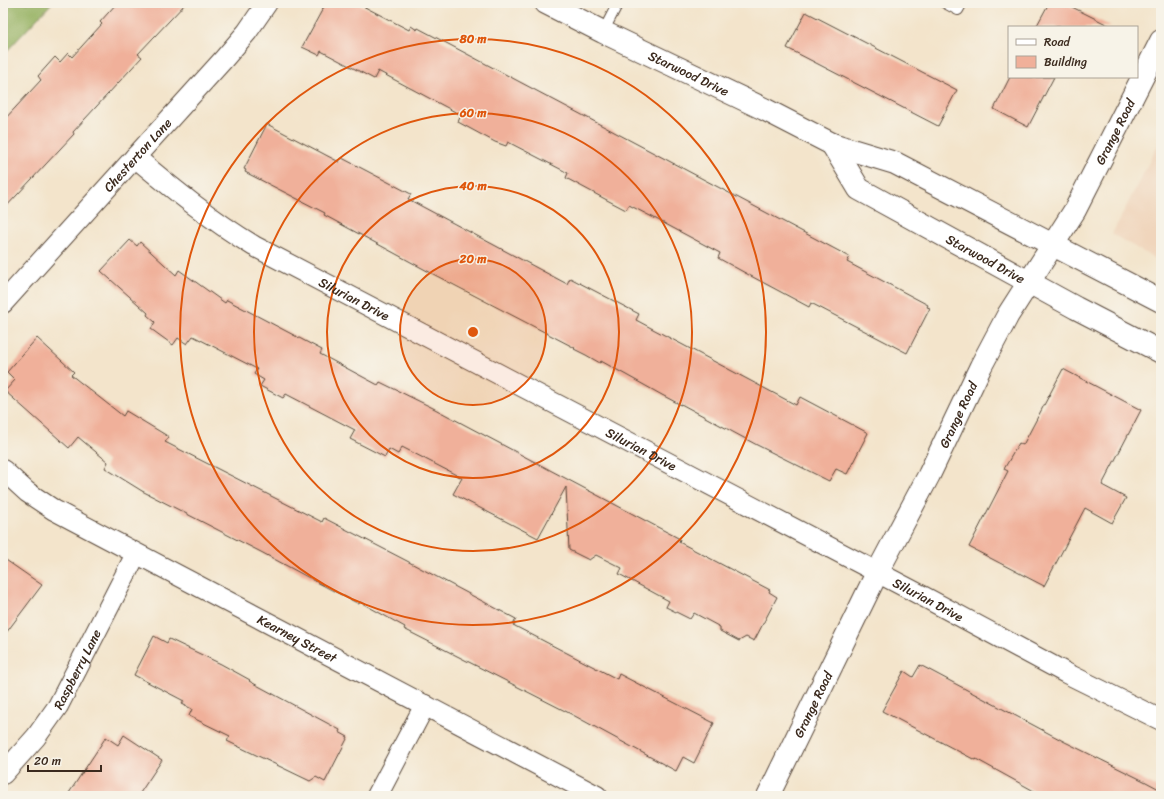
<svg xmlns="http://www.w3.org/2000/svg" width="1164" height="799" font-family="Sriracha,sans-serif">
<rect width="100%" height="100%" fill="#f7f3e8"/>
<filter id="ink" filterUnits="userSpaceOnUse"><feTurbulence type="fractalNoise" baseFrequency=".025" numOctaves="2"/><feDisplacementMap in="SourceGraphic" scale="8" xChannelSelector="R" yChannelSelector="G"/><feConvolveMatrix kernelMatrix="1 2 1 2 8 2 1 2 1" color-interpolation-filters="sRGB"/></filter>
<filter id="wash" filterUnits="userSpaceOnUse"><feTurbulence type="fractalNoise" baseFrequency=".012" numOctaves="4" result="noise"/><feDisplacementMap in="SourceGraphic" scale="16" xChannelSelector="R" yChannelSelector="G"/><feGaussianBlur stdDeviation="0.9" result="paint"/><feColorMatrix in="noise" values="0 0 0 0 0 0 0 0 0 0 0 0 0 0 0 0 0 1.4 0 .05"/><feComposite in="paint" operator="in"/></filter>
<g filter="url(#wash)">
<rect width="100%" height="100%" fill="#f3e4cb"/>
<path fill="#f0d5bc" d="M1161 139V262L1112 234Z"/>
<path fill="#99b466" stroke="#6a6f42" d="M3 3H52L3 55Z"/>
<g id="blocks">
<path fill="#f0b09a" d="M117 3H186L138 54 142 57 73 132 74 134 3 210V121L41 80 38 76 55 57 60 62 68 53 72 57 102 24 100 22Z
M326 3H357L409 30 411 26 417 30 418 28 850 257 847 262 928 305 927 307 930 308 907 353 811 303 809 307 749 275 718 258 720 253 658 220 629 205 626 210 605 199 566 178 568 173 508 142 506 146 495 142 458 122 461 115 378 71 374 79 321 51 319 55 302 47Z
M1049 3H1064L1112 27H1036Z
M806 12 957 90 938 126 787 48Z
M1010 77H1054L1028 127 994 109Z
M267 124 339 162 342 158 411 194 408 199 567 284 570 278 639 314 636 320 796 405 800 397 868 433 847 474 836 469 829 481 757 445 681 404V405L662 395 601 361 600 363 586 355 574 349 575 348 433 274 324 215 325 213 245 172 246 170 244 169Z
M130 240 137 246 140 242 176 275 179 270 225 303 227 300 322 350 320 354 378 385 380 382 433 408 680 539 679 542 770 590 769 592 777 597 754 641 746 637 739 641 720 631V627L694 613 690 619 666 607 669 601 619 574 622 568 596 555 589 560 569 550 566 487 538 538 453 494 462 478 402 447 398 454 389 449 385 457 350 439 355 430 286 394 283 398 260 386 264 380 254 374 257 369 193 336 187 344 178 338 173 345 151 329 155 322 147 315 148 313 101 271Z
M37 338 74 372 71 375 95 394 123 416 126 411 169 437 165 442 322 522 324 518 407 561 516 619 513 625 617 679 619 674 714 723 694 763 683 757 676 771 573 715 404 629 405 627 360 602 359 604 330 589 261 552 142 491 105 468 108 462 78 437 69 448 5 391 15 380 7 372Z
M1063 369 1141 410 1102 485 1126 498 1112 523 1085 508 1044 586 969 547 1008 471 1004 469 1019 443 1023 445Z
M3 558 42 585 3 637Z
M154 636 167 643 169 639 221 664 250 680 249 681 340 730 339 732 348 737 325 782 316 777 310 781 227 741 230 736 189 716 192 709 182 704 184 701 134 675Z
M920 665 1065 742 1146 782 1161 790V796H1043L976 759 975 760 882 711 904 671 913 677Z
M124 735 162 760 138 796H67L106 737 118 745Z"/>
</g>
</g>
<g filter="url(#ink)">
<use href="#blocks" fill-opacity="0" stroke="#574638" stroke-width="1"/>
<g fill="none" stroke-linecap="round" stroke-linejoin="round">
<defs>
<path id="service" d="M945 3 958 10 962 3
M603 32 618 3"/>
<g id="minor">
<path id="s1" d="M135 157C174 190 210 219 254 246L915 592 1066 673 1161 720"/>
<path id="s2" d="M3 303 223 60 247 32 267 3"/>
<path id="s3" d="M3 470 27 492 54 510 597 796"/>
<path id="s4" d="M3 774 36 737 58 706 136 554"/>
<path d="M377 796 425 705"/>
</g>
<g id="tertiary">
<path id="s5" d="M546 3 603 32 764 109 832 144 895 163 1161 301"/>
<path id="s6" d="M832 144 859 189 1076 308 1161 352"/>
</g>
<g id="secondary">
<path id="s7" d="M768 796 877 573 929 475 981 366 1008 315 1075 210 1161 41"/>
</g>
</defs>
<use href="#service" stroke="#574638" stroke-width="12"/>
<use href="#minor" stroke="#574638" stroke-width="22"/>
<use href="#tertiary" stroke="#574638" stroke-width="24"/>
<use href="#secondary" stroke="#574638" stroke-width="24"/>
<use href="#service" stroke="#fff" stroke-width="10"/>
<use href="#minor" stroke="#fff" stroke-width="20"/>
<use href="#tertiary" stroke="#fff" stroke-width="22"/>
<use href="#secondary" stroke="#fff" stroke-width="22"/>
</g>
</g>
<circle cx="473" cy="332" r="73" fill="#df570d" fill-opacity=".12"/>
<g fill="none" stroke="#df570d" stroke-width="2">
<circle cx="473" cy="332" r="73"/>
<circle cx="473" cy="332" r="146"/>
<circle cx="473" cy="332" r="219"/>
<circle cx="473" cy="332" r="293"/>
</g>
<g text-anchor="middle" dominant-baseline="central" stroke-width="3" stroke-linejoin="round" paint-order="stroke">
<g font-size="13" fill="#3b2a1e" stroke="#f7f3e8">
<text stroke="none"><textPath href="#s5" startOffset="159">Starwood Drive</textPath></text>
<text stroke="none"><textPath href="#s7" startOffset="750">Grange Road</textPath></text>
<text stroke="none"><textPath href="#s2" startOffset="200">Chesterton Lane</textPath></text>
<text stroke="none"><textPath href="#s6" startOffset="197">Starwood Drive</textPath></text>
<text stroke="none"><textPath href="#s1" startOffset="262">Silurian Drive</textPath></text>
<text stroke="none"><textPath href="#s7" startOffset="426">Grange Road</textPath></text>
<text stroke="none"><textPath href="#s1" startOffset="586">Silurian Drive</textPath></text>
<text stroke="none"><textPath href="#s1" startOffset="910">Silurian Drive</textPath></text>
<text stroke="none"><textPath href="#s3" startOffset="340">Kearney Street</textPath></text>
<text stroke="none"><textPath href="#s4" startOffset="129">Raspberry Lane</textPath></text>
<text stroke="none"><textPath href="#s7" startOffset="102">Grange Road</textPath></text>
</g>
</g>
<circle cx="473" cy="332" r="6" fill="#df570d" stroke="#f7f3e8" stroke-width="2"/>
<g font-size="12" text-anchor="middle" font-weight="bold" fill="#df570d" stroke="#f7f3e8" stroke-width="3" stroke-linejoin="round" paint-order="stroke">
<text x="473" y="43">80 m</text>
<text x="473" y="117">60 m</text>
<text x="473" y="190">40 m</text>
<text x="473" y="263">20 m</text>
</g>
<rect width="1164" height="799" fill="none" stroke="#f7f3e8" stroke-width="16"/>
<rect x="1008" y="26" width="130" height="52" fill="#f7f3e8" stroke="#aca397"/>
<rect x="1016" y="39" width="20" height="6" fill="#ffffff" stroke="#aca397"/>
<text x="1044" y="46" font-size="12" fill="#3b2a1e">Road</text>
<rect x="1016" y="56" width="20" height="12" fill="#f0b09a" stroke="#aca397"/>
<text x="1044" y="66" font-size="12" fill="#3b2a1e">Building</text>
<path d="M28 765v6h73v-6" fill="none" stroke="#3b2a1e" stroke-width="2"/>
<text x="34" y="765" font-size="12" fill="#3b2a1e" stroke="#f7f3e8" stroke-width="3" paint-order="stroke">20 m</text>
</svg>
